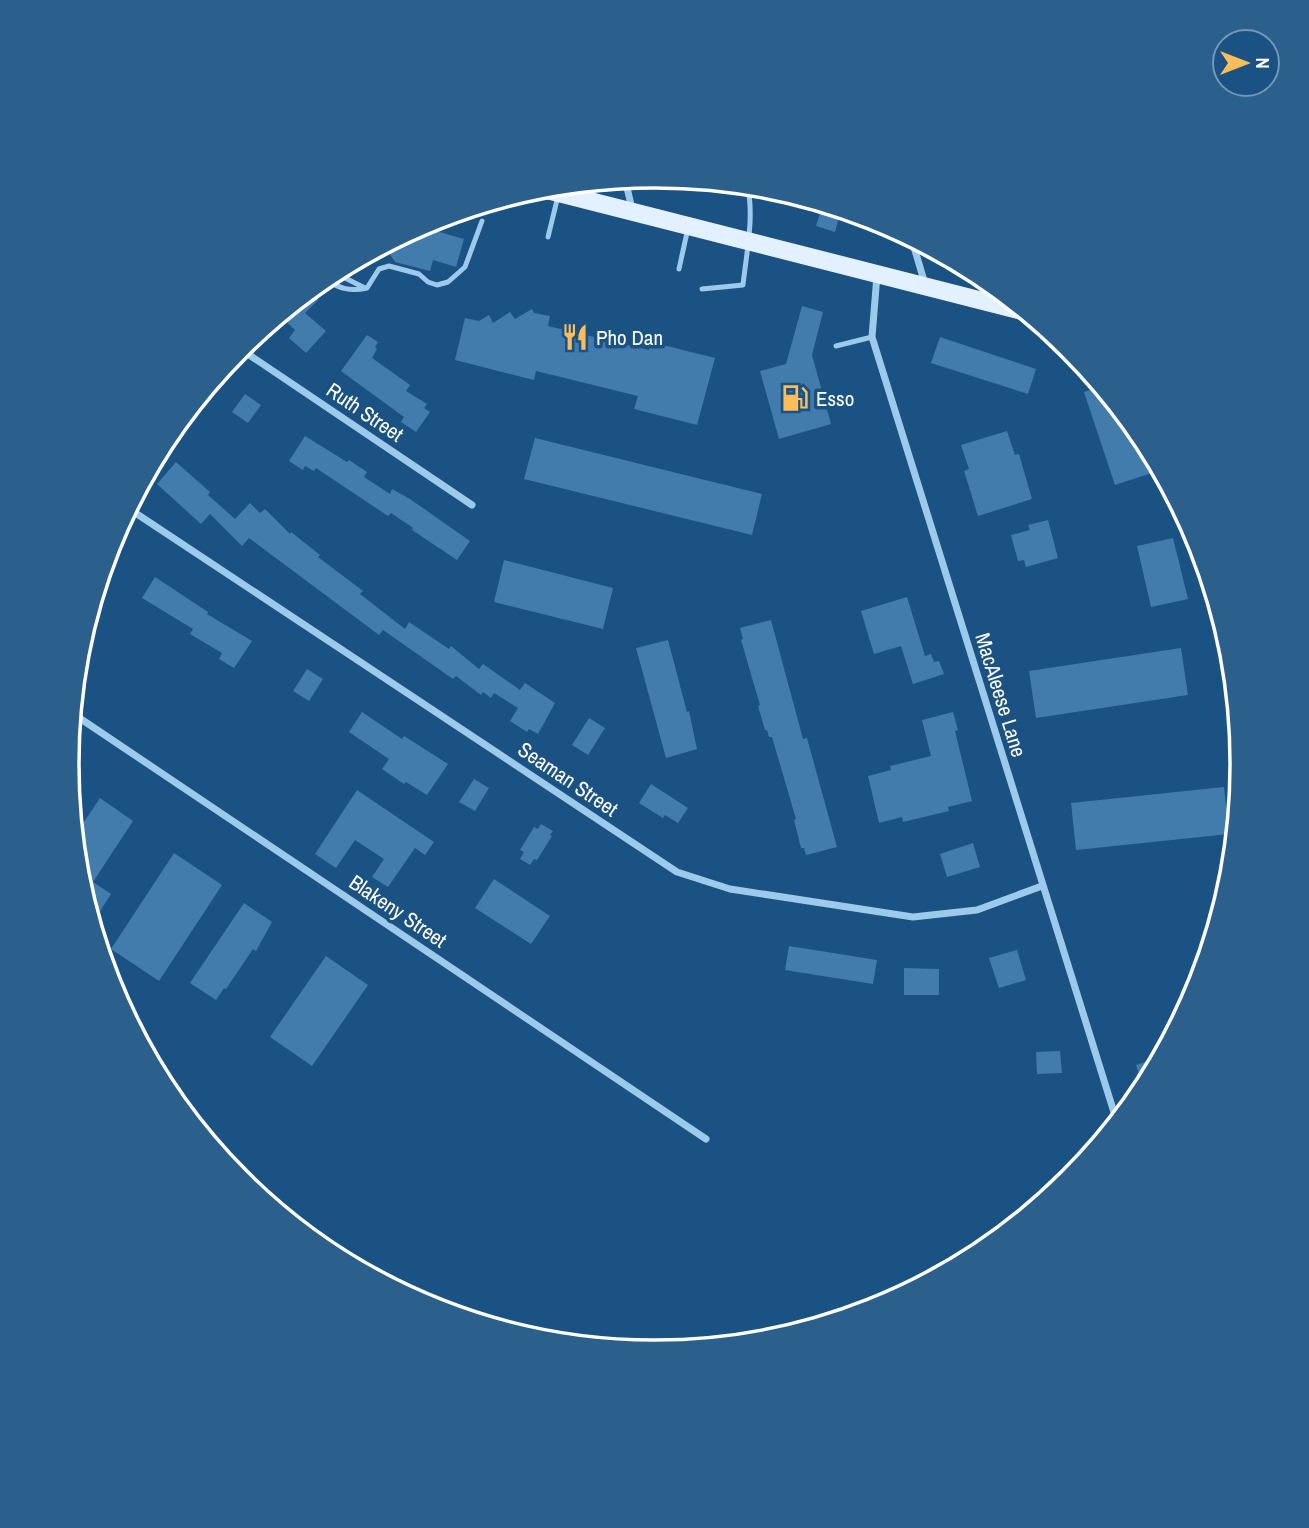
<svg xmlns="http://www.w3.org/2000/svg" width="1309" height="1528" font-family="'Archivo Narrow',sans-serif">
<rect width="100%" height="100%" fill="#195283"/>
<path fill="#427cac" d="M823 204 841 209 835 232 816 226Z
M419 226 464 239 456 267 433 260 430 271 395 262 384 245Z
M310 290 319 299 305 313 326 331 306 353 289 338 295 330 279 315Z
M802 306 823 312 812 355 831 424 779 439 760 371 786 364Z
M532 309 534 313 550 316 548 326 649 350 651 342 715 358 697 425 634 409 638 396 536 371 534 380 455 360 465 318 479 321 489 315 493 323 510 312 515 319Z
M367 335 378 342 375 347 377 349 372 358 410 385 406 391 427 404 424 408 430 412 416 432 401 422 404 417 341 371Z
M940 337 1036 369 1028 394 931 363Z
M1101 386 1144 438 1161 470 1115 485 1084 392Z
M245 394 261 405 248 423 232 412Z
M1007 431 1015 455 1019 454 1032 499 978 516 964 471 969 469 961 445Z
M305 436 347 462 349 460 367 472 364 477 390 494 392 489 410 499 470 541 457 560 412 530 413 528 391 513 388 516 316 468 314 471 305 466 303 470 289 461Z
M535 438 762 494 752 535 524 479Z
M176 462 210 492 208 495 235 519 250 503 260 513 265 509 290 534 291 532 320 555 318 557 363 591 360 594 405 629 409 622 449 649 451 646 479 669 483 664 520 690 525 683 555 703 538 734 529 729 527 732 510 721 518 708 494 693 491 698 483 692 481 695 456 676 453 679 383 630 379 635 249 538 242 546 210 514 201 524 157 484Z
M1048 520 1058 558 1026 567 1024 560 1018 561 1011 535 1030 530 1028 525Z
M1173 538 1188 599 1151 607 1137 546Z
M504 560 613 588 603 629 494 602Z
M155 577 208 612 207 614 252 641 234 668 219 659 222 653 190 634 193 629 142 598Z
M907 597 925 656 931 654 934 662 939 661 944 674 913 684 901 646 874 654 861 611Z
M771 620 803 739 807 738 837 847 806 855 804 848H801L794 820 796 819 772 737H769L767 730H765L758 706 760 705 741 640 743 639 740 628Z
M668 640 687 712 689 711 697 749 666 758 636 648Z
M1181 648 1188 695 1036 718 1029 671Z
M307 669 323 679 309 701 293 691Z
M362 712 402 739 404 736 448 764 427 795 406 782 404 784 382 769 389 759 349 732Z
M953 712 958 730 955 731 972 801 948 807 949 811 903 822 902 817 879 823 868 776 891 770 890 766 931 756 922 720Z
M589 718 605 728 588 755 572 745Z
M474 779 489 788 475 811 459 802Z
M651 784 688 808 678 823 665 815 663 818 639 803Z
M1224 787 1229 834 1076 850 1071 803Z
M357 790 434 842 425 855 415 848 388 887 372 877 384 859 355 840 336 868 315 854Z
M100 798 133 821 93 882 111 894 92 924 78 878 74 837Z
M541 824 553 831 550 835 552 836 537 860 534 859 530 865 520 859 524 852 520 850 534 827 538 829Z
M973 843 980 867 947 877 940 854Z
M174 853 222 885 159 981 111 949Z
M494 879 550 916 531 944 475 908Z
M244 903 272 922 256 951 253 949 226 989 224 988 216 1000 190 983Z
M789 946 877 960 873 984 785 970Z
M1017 950 1026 980 999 988 989 958Z
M326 956 368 985 312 1066 270 1037Z
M904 968 939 969V995H904Z
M1060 1051 1062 1073 1037 1074 1036 1052Z
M1161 1057 1154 1071 1144 1090 1136 1065Z"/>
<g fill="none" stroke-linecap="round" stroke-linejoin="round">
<path stroke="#9dc9eb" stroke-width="5" d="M677 178 687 179
M548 237 558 196
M679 269 688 228
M333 272 365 288
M324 279C339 288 349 292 367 288L379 269 389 266 419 274 428 282 437 285 448 282 465 267 482 221
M702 289 743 285C746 256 755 214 747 185
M836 346 872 337"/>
<path stroke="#9dc9eb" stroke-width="7" d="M625 179 632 209
M911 237 925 284
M877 275 872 337 1117 1122
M239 348 472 505
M128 508 677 872 730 889 913 917 977 910 1042 886
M72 713 706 1139"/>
<path stroke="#e2f0ff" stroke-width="18" d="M539 188 1026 312"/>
</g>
<defs>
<symbol id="restaurant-bare" viewBox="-9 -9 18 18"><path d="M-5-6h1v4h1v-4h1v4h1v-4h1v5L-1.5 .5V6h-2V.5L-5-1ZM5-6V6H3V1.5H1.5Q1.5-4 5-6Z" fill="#febd59" stroke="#195283" stroke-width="2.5" paint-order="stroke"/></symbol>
<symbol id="fuel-bare" viewBox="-9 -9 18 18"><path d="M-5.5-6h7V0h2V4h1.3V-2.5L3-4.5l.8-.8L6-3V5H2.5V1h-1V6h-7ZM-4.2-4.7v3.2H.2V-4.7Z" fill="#febd59" stroke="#195283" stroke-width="2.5" paint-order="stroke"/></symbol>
</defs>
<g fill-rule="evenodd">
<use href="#restaurant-bare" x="556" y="318" width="38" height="38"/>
<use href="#fuel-bare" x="776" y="379" width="38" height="38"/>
</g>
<g text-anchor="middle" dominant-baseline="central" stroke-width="7" stroke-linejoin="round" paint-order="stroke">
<g font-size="21" fill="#fff" stroke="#195283" text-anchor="start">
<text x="596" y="337">Pho Dan</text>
<text x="816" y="398">Esso</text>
</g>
<g font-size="21" fill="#fff" stroke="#195283">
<text transform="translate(365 412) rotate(34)">Ruth Street</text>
<text transform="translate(1001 695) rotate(73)">MacAleese Lane</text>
<text transform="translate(568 779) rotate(34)">Seaman Street</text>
<text transform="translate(398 911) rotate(34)">Blakeny Street</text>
</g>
</g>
<path d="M0 0H1309V1528H0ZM654 188H655A575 575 0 0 1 1230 763V765A575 575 0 0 1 655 1340H654A575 575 0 0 1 79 765V763A575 575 0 0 1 654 188Z" fill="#2b608d" fill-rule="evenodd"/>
<path fill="none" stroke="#fff" stroke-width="3.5" d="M654 188H655A575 575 0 0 1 1230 763V765A575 575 0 0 1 655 1340H654A575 575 0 0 1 79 765V763A575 575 0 0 1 654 188Z"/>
<g transform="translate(1246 63) rotate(90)"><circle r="33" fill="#195283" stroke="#7597b5" stroke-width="2"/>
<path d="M0-5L12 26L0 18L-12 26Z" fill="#febd59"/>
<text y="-10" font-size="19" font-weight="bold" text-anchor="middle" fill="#ffffff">N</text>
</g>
</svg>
